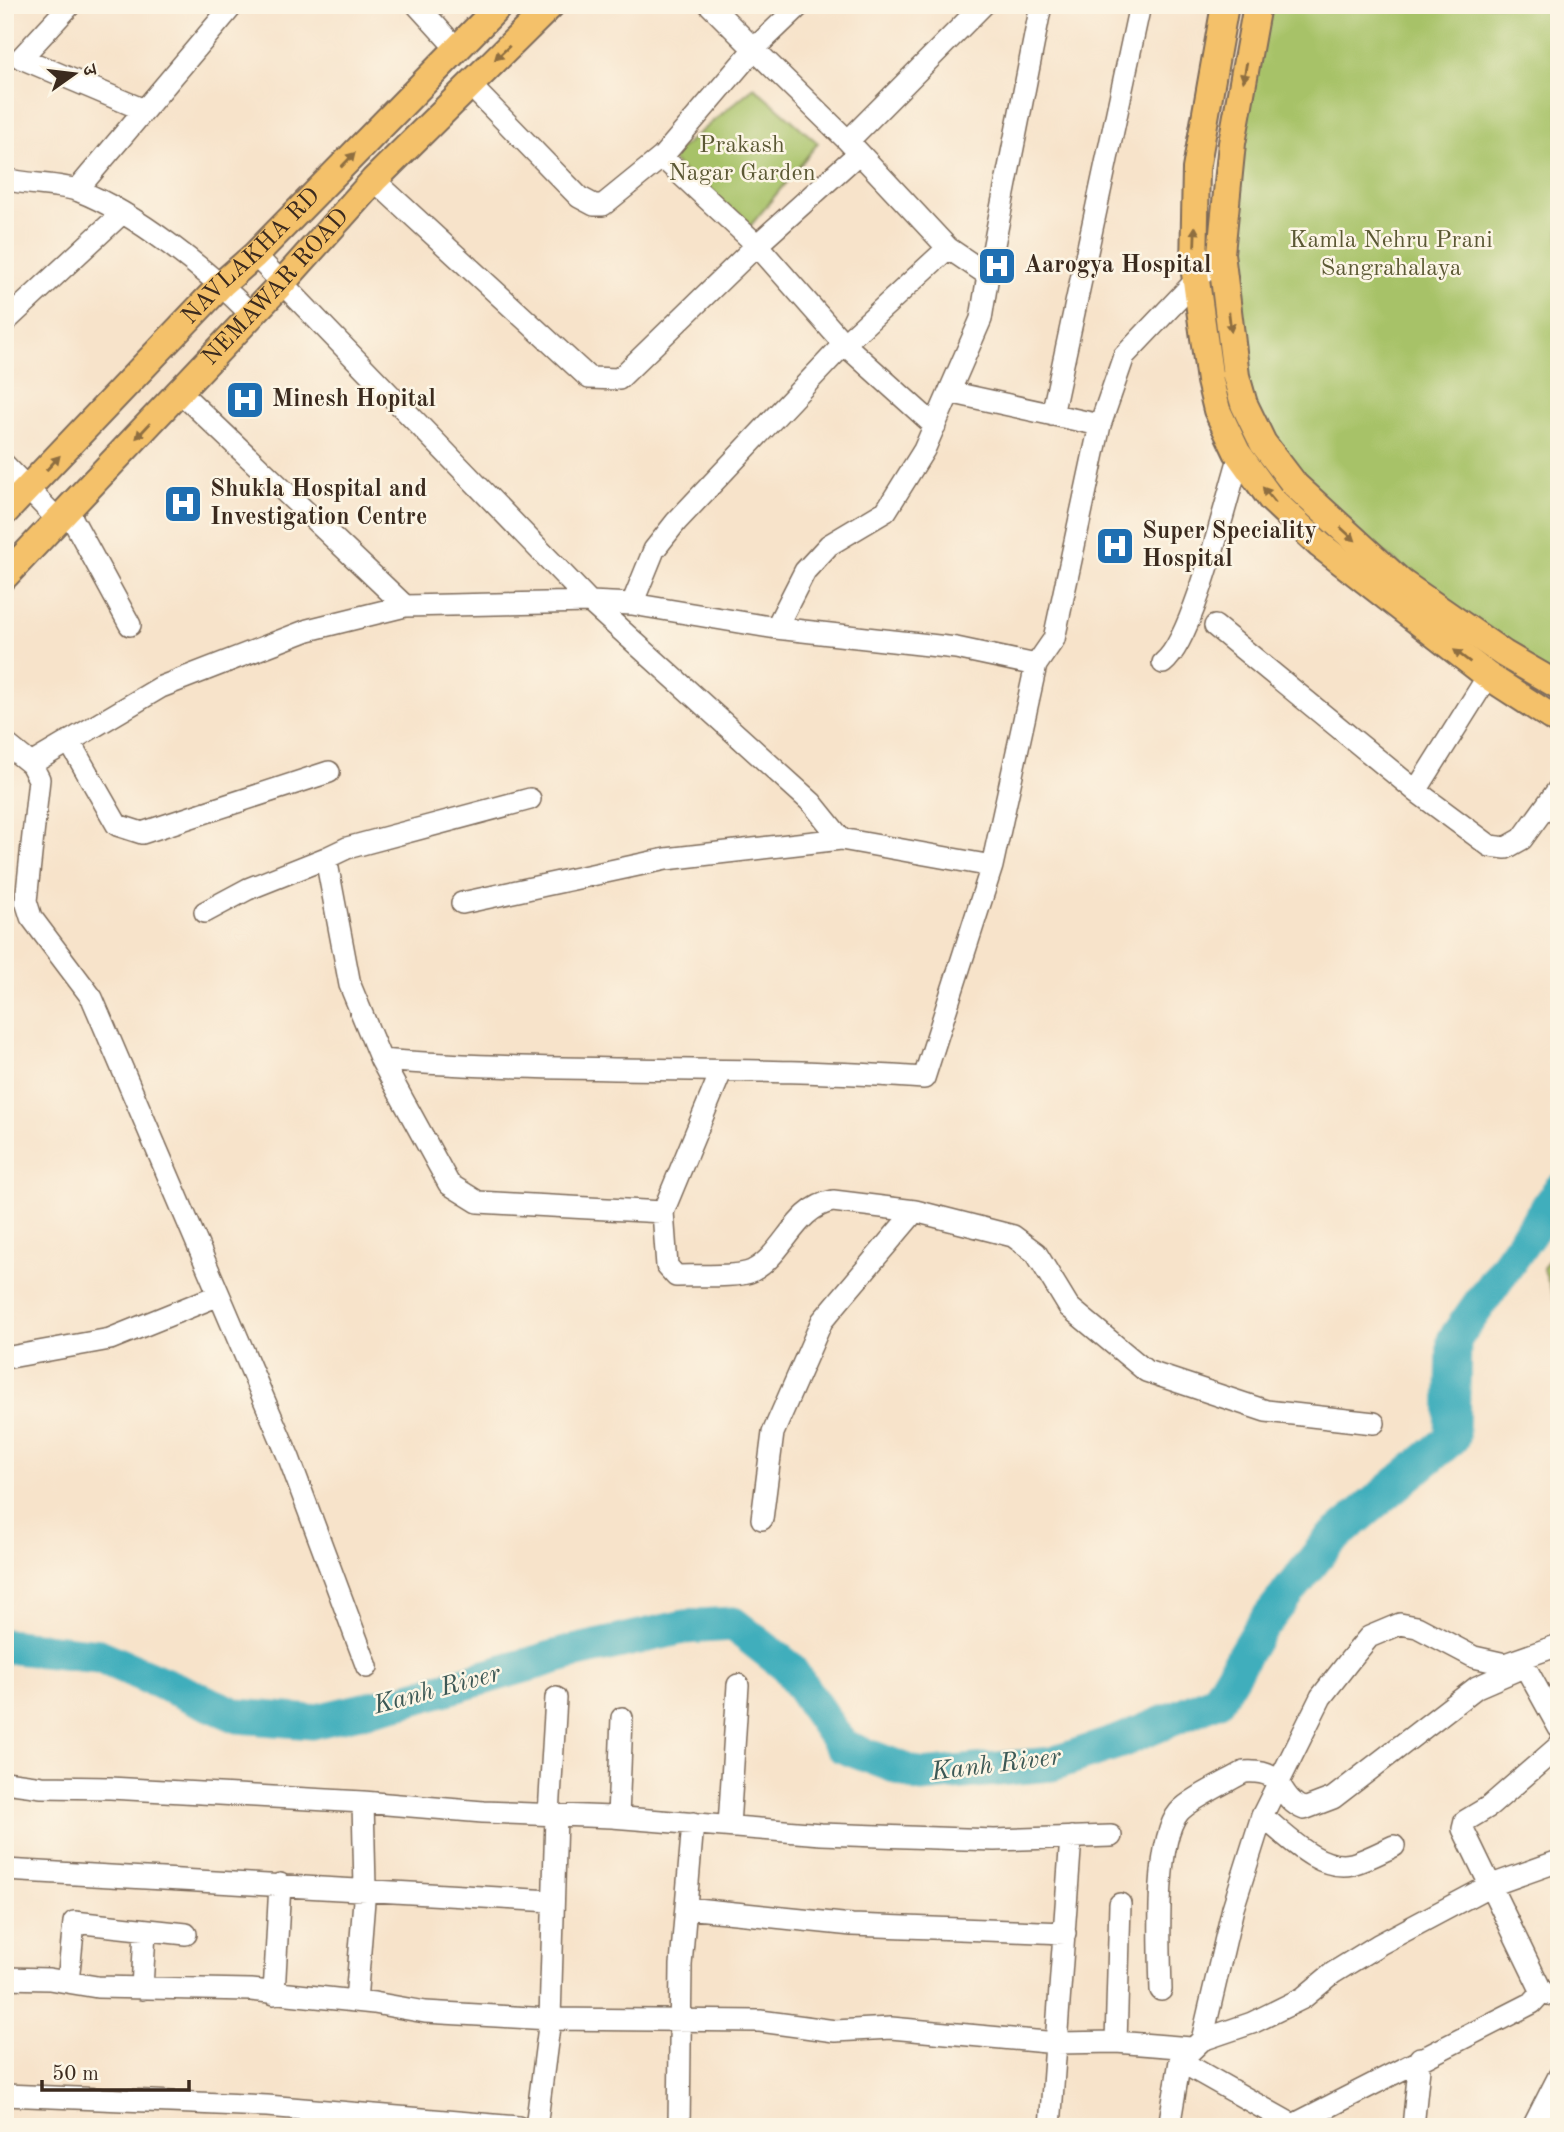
<svg xmlns="http://www.w3.org/2000/svg" width="1564" height="2132" font-family="'Old Standard TT','Noto Serif Devanagari',serif">
<rect width="100%" height="100%" fill="#fcf5e5"/>
<filter id="ink" filterUnits="userSpaceOnUse"><feTurbulence type="fractalNoise" baseFrequency=".0143" numOctaves="2"/><feDisplacementMap in="SourceGraphic" scale="14" xChannelSelector="R" yChannelSelector="G"/><feConvolveMatrix kernelMatrix="1 2 1 2 8 2 1 2 1" color-interpolation-filters="sRGB"/></filter>
<filter id="wash" filterUnits="userSpaceOnUse"><feTurbulence type="fractalNoise" baseFrequency=".00686" numOctaves="4" result="noise"/><feDisplacementMap in="SourceGraphic" scale="28" xChannelSelector="R" yChannelSelector="G"/><feGaussianBlur stdDeviation="1.57" result="paint"/><feColorMatrix in="noise" values="0 0 0 0 0 0 0 0 0 0 0 0 0 0 0 0 0 1.4 0 .05"/><feComposite in="paint" operator="in"/></filter>
<g filter="url(#wash)">
<rect width="100%" height="100%" fill="#f7e3ca"/>
<path fill="#a7c268" stroke="#717643" stroke-width="2" d="M1257 5H1559V686L1295 485 1236 376 1232 143Z
M754 87 818 143 747 230 669 158Z
M1559 1248V1311L1543 1268Z"/>
<g fill="none" stroke-linecap="round" stroke-linejoin="round">
<path stroke="#3faebc" stroke-width="35" d="M5 1646 99 1656 238 1716 312 1722 402 1701 569 1653 684 1627 733 1624 788 1667 842 1746 921 1776 1052 1764 1121 1741 1217 1700 1258 1631 1329 1541 1452 1438 1454 1340 1559 1191"/>
</g>
</g>
<g filter="url(#ink)">
<g fill="none" stroke-linecap="round" stroke-linejoin="round">
<defs>
<path id="minor" d="M70 5 21 58 144 110
M417 5 457 49
M469 84 579 197 594 205H603L662 157 754 49 710 5
M848 141 983 5
M662 157 757 245 859 153
M5 179C27 185 62 184 79 191 136 213 209 272 252 315
M374 180 589 378 619 379 757 245 844 344 935 426
M77 190 233 5
M255 255 590 602 632 604 776 628
M988 275 1041 5
M5 322 122 213
M180 392 405 606
M949 392 1100 425
M1052 415 1140 5
M5 465 59 521
M68 511 130 625
M632 604 654 550 676 522 844 344 948 248
M1215 626 1416 791
M1163 663C1194 639 1226 499 1240 455
M1036 665 1054 639 1100 425 1124 356 1203 273
M1488 676 1416 791 1490 846 1506 848 1522 839 1559 788
M69 741 117 825 142 833 329 772
M5 743 31 764 39 779 26 901 31 917 92 998 289 1458 367 1667
M31 764 161 687 308 630 405 606 590 602 812 803 841 839
M530 799 347 848 326 858 350 985 381 1060C562 1074 743 1065 924 1078L992 866 1036 665 956 648 776 628 805 571 829 545 886 511 924 450 981 319 988 275 948 248 848 141 754 49 800 5
M462 903 666 859 841 839 992 866
M205 912 248 889 326 858
M381 1060 449 1184 478 1202 663 1212
M721 1072 663 1212 667 1266 676 1276C694 1275 738 1278 752 1271 785 1254 794 1208 833 1201L915 1211
M5 1358 110 1339 219 1295
M762 1519 773 1433 822 1321 915 1211 1013 1236 1036 1253 1069 1307 1146 1371 1266 1411 1374 1423
M1522 1661 1559 1728
M5 1782 42 1787 110 1788 363 1802
M549 1814 556 1698
M1262 1816C1286 1835 1319 1872 1352 1864 1366 1860 1381 1852 1394 1846
M618 1817 622 1718
M729 1826 738 1685
M5 1870 552 1901
M686 1908 852 1925 1065 1933
M5 1978 49 1979 97 1987 251 1990 374 2003 425 2012 550 2019 760 2021 835 2031 891 2028 1057 2043 1116 2042 1191 2048
M68 1982 74 1922 186 1934
M142 1989 145 1931
M1161 1990C1160 1951 1154 1841 1179 1812 1190 1799 1227 1782 1244 1772 1288 1769 1275 1797 1304 1809L1333 1798 1477 1687 1523 1667
M1542 1992 1463 1829 1465 1821 1490 1806 1559 1746
M274 1994 280 1884
M356 2001 365 1888 363 1802 483 1812 612 1817 821 1834 994 1840 1111 1836
M1202 2040 1252 2023 1303 1998 1333 1973 1380 1944 1489 1886 1559 1861
M1116 2042 1120 1904
M1180 2061 1293 2125 1532 2003 1542 1992 1559 1997
M5 2095 267 2106 518 2127
M536 2127 550 2019 556 1816
M679 2127 681 1965 693 1823
M1050 2127 1071 1837
M1169 2127 1180 2061 1202 2040 1233 1908 1262 1816 1321 1697 1350 1660 1369 1637 1400 1624 1417 1627 1474 1657 1505 1664 1559 1645
M1413 2127 1420 2058
M1533 2127 1559 2076"/>
<g id="major">
<path d="M1225 5 1196 169 1194 266 1210 381 1217 410 1237 452 1271 499 1320 545 1488 676 1559 722"/>
<path d="M1257 5 1232 143 1221 253 1236 376 1244 404 1263 443 1295 485 1402 583 1504 654 1559 686"/>
<path id="s1" d="M5 512 222 284 255 255 500 5"/>
<path id="s2" d="M5 576 281 284 374 180 551 5"/>
</g>
</defs>
<use href="#minor" stroke="#7d6b5a" stroke-width="24"/>
<use href="#major" stroke="#7d6b5a" stroke-width="30"/>
<use href="#minor" stroke="#fff" stroke-width="21"/>
<use href="#major" stroke="#f4c16a" stroke-width="26"/>
</g>
<defs><path id="oneway-solid" d="M-6-.8H1V-3.2L6.5 0L1 3.2V.8H-6Z" transform="scale(1.75)"/></defs>
<g fill="#8e6e40">
<use href="#oneway-solid" transform="translate(502 53) rotate(137)"/>
<use href="#oneway-solid" transform="translate(1245 72) rotate(100)"/>
<use href="#oneway-solid" transform="translate(348 160) rotate(-46)"/>
<use href="#oneway-solid" transform="translate(1195 236) rotate(-88)"/>
<use href="#oneway-solid" transform="translate(1230 322) rotate(83)"/>
<use href="#oneway-solid" transform="translate(143 431) rotate(133)"/>
<use href="#oneway-solid" transform="translate(53 463) rotate(-47)"/>
<use href="#oneway-solid" transform="translate(1269 495) rotate(-129)"/>
<use href="#oneway-solid" transform="translate(1348 534) rotate(42)"/>
<use href="#oneway-solid" transform="translate(1462 656) rotate(-143)"/>
</g>
</g>
<defs>
<symbol id="hospital-square" viewBox="-11 -11 22 22"><rect x="-9" y="-9" width="18" height="18" rx="4" fill="#1f6fb2" stroke="#fcf5e5"/><path d="M-5-5h3v3.5h4V-5h3V5h-3V1.5h-4V5h-3Z" fill="#fff"/></symbol>
</defs>
<g fill-rule="evenodd">
<use href="#hospital-square" x="975" y="244" width="44" height="44"/>
<use href="#hospital-square" x="223" y="378" width="44" height="44"/>
<use href="#hospital-square" x="161" y="482" width="44" height="44"/>
<use href="#hospital-square" x="1093" y="524" width="44" height="44"/>
</g>
<g text-anchor="middle" dominant-baseline="central" stroke-width="5" stroke-linejoin="round" paint-order="stroke">
<g font-size="24" fill="#5b5834" stroke="#fcf5e5">
<text x="742" y="146">Prakash<tspan x="742" dy="28">Nagar Garden</tspan></text>
<text x="1391" y="241">Kamla Nehru Prani<tspan x="1391" dy="28">Sangrahalaya</tspan></text>
</g>
<g font-size="24" fill="#3b2a1e" stroke="#fcf5e5">
<text stroke="none"><textPath href="#s1" startOffset="355">NAVLAKHA RD</textPath></text>
<text stroke="none"><textPath href="#s2" startOffset="396">NEMAWAR ROAD</textPath></text>
</g>
<g font-size="24" font-weight="bold" fill="#3b2a1e" stroke="#fcf5e5" text-anchor="start">
<text x="1024" y="266">Aarogya Hospital</text>
<text x="272" y="400">Minesh Hopital</text>
<text x="210" y="490">Shukla Hospital and<tspan x="210" dy="28">Investigation Centre</tspan></text>
<text x="1142" y="532">Super Speciality<tspan x="1142" dy="28">Hospital</tspan></text>
</g>
<g font-size="26" font-style="italic" fill="#3c5855" stroke="#fcf5e5">
<text transform="translate(437 1690) rotate(-15)">Kanh River</text>
<text transform="translate(996 1765) rotate(-7)">Kanh River</text>
</g>
</g>
<rect width="1564" height="2132" fill="none" stroke="#fcf5e5" stroke-width="28"/>
<g transform="translate(74 74) rotate(76)" stroke="#fcf5e5" stroke-width="5" paint-order="stroke">
<path d="M0-5L12 26L0 18L-12 26Z" fill="#3b2a1e"/>
<text y="-10" font-size="19" font-weight="bold" text-anchor="middle" fill="#3b2a1e">उ</text>
</g>
<path d="M42 2080v10h147v-10" fill="none" stroke="#3b2a1e" stroke-width="3.5"/>
<text x="52" y="2080" font-size="21" fill="#3b2a1e" stroke="#fcf5e5" stroke-width="5" paint-order="stroke">50 m</text>
</svg>
